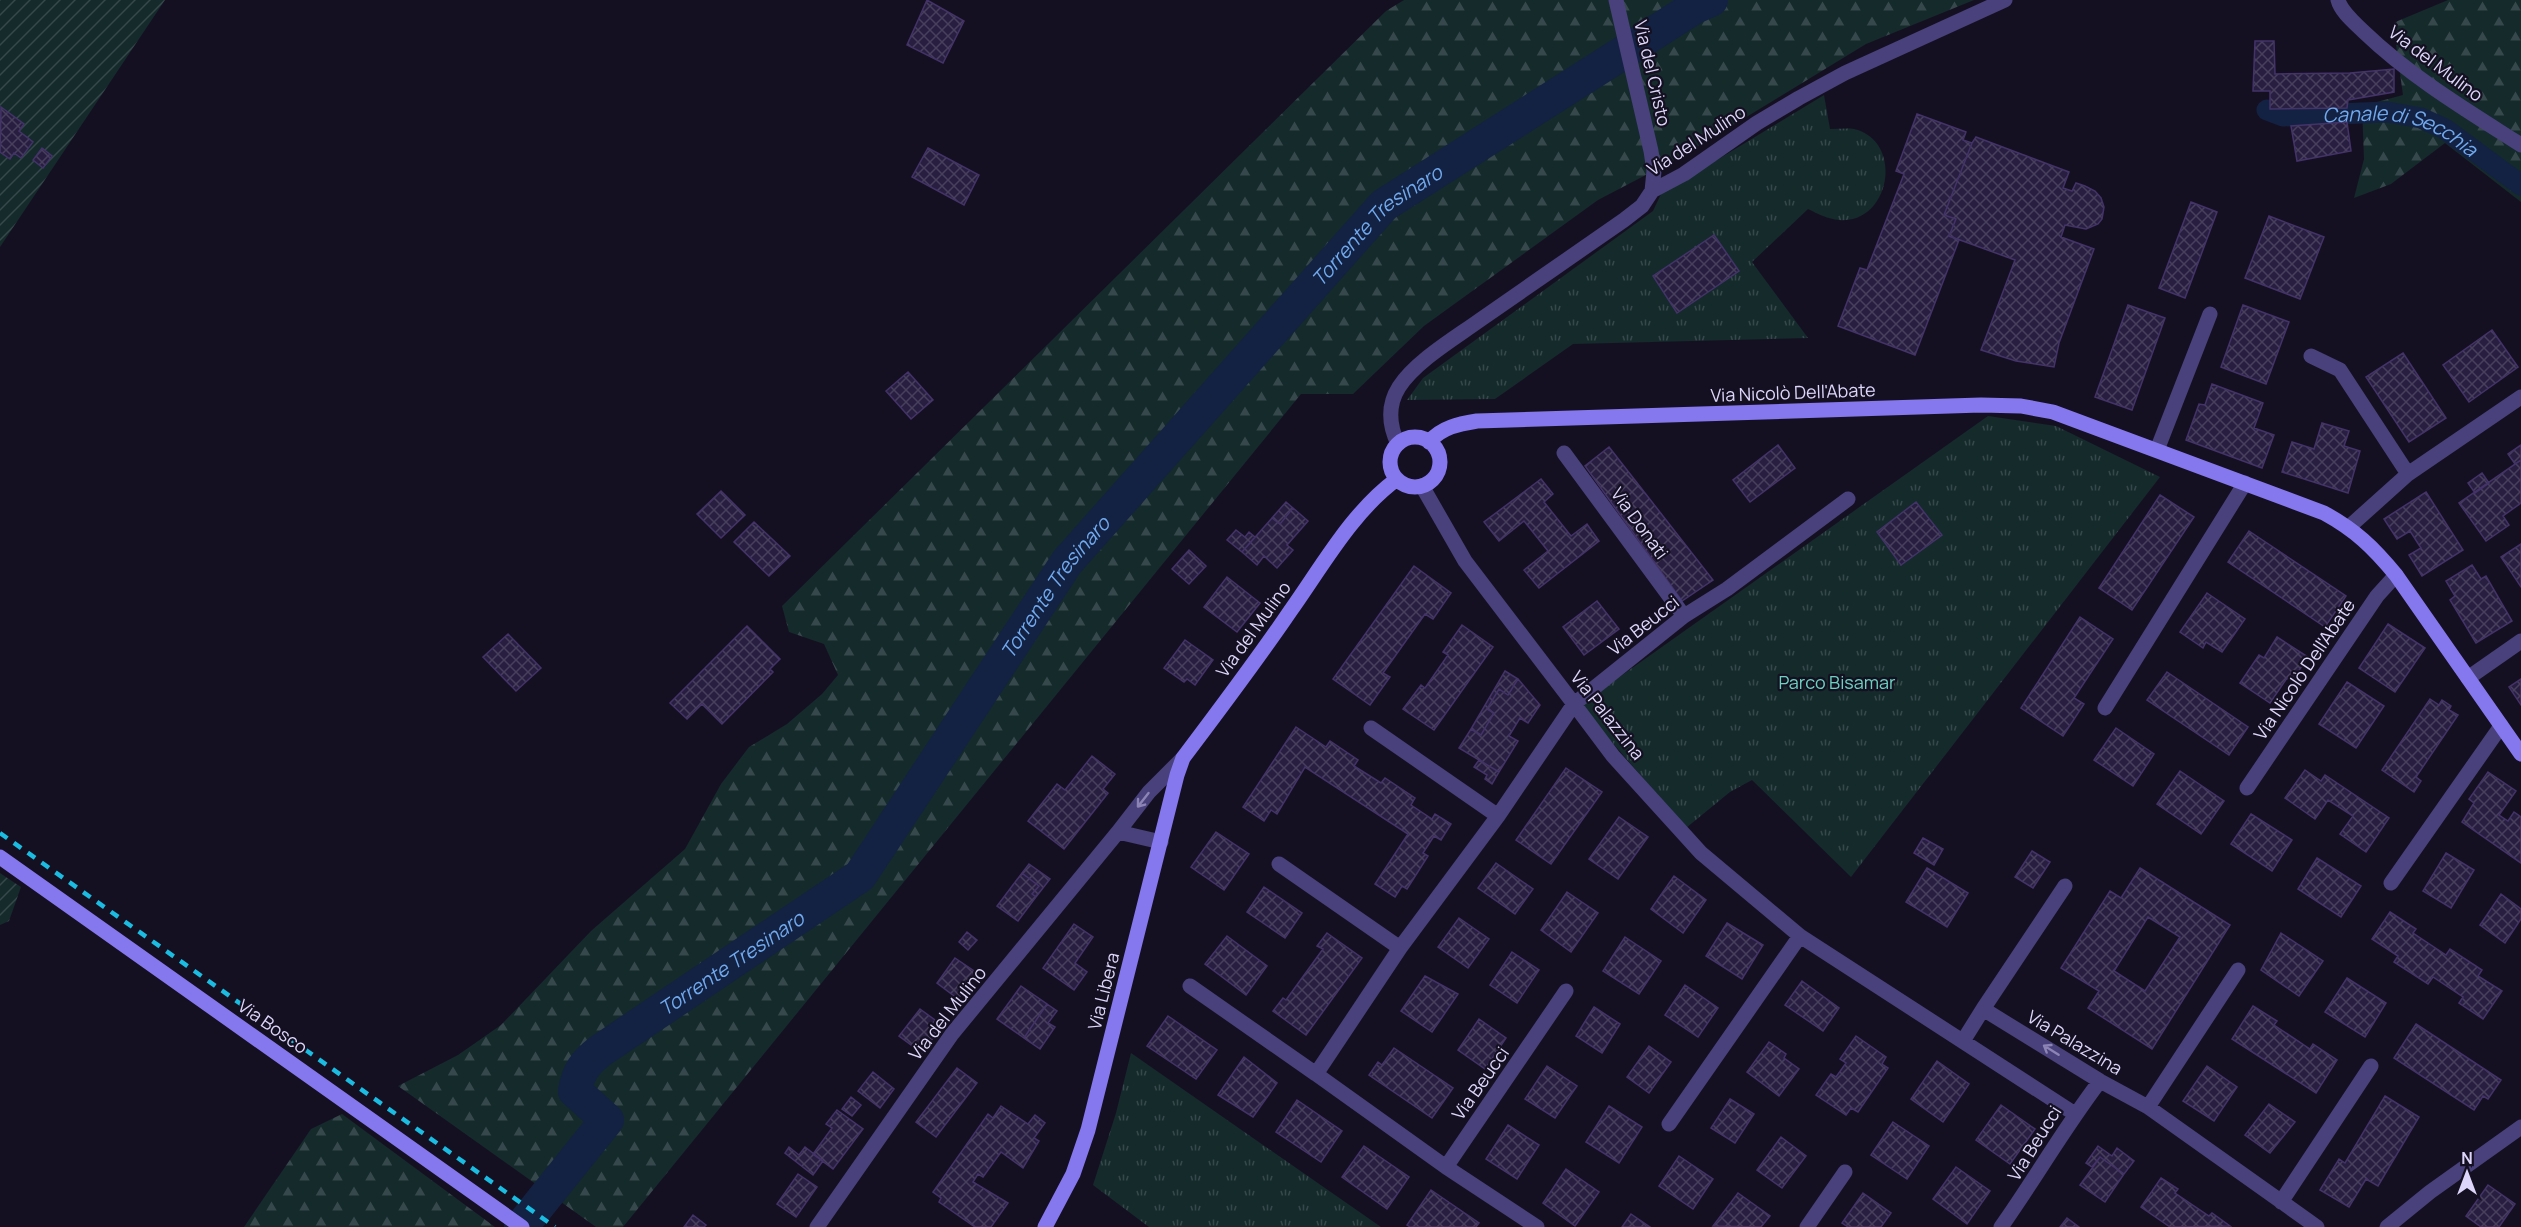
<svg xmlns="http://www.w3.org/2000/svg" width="2521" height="1227" font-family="Manrope,sans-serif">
<defs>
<pattern id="forest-firs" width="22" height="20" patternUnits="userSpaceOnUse" patternTransform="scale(1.5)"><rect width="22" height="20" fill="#142a2b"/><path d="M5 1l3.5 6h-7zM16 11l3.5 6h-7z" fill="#36484b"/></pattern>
<pattern id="park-tufts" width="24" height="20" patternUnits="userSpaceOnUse" patternTransform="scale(1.5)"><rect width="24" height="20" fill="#142a2b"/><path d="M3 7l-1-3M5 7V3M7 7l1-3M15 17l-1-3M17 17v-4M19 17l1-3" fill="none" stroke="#36484b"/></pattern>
<pattern id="garden-furrows" width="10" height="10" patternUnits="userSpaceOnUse" patternTransform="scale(1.5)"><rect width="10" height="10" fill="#142a2b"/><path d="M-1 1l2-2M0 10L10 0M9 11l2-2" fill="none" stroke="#36484b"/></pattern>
<pattern id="building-cross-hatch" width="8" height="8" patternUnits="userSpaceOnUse" patternTransform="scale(1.5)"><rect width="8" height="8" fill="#281f40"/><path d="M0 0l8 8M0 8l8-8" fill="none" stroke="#473f5c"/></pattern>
</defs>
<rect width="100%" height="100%" fill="#151021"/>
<path fill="url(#forest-firs)" d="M1404 0H1974L1866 44 1684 155 1598 200 1424 326 1353 394H1301L623 1227H596L398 1086 458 1055 501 1025 591 931 685 849 721 784 749 747 787 724 822 694 838 675 824 644 789 632 782 606 1386 11Z
M2448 0H2521V202L2445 143 2391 184 2354 198 2364 159 2362 106 2403 95 2393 23Z
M342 1114 495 1227H244L311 1129Z"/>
<path fill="url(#park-tufts)" d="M1824 95 1830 129C1838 129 1847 128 1854 129 1905 141 1890 225 1839 220 1828 219 1818 214 1808 209L1752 262 1808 338 1573 344 1495 399 1407 400 1423 378 1653 211 1661 194Z
M1988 416 2056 426 2160 477 1851 877 1752 780 1730 792 1686 828 1580 705Z
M1131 1053 1381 1227H1149L1093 1185 1116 1113Z"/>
<path fill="url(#garden-furrows)" d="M0 0H165L0 247Z
M0 873 21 887 9 921 0 925Z"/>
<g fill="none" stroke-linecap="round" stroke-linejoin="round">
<path stroke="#132242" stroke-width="21" id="s1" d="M2267 110 2283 116 2387 112 2421 118 2445 129 2521 185"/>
<path stroke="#132242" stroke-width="34" id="s2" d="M521 1227 607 1120 575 1091C578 1072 585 1063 600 1051L860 876 1067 562 1384 205 1695 7 1711 0"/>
</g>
<path fill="url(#building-cross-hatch)" stroke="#433369" stroke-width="1.5" fill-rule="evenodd" d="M927 0 964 21 943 63 907 45Z
M2255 41H2274L2275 74 2350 73 2394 69V92L2348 100 2347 108 2270 109V91H2253Z
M1 107 24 124 19 131 33 142 21 158 14 153 10 159 0 152Z
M1917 114 1966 132 1963 140 1972 143 1944 215 1956 219 1949 236 1959 240 1915 355 1838 326 1860 268 1867 270 1904 174 1896 171Z
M2347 122 2351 151 2297 161 2291 126Z
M1976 137 2069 172 2063 188 2072 191 2076 183 2085 186 2095 191 2101 198 2104 207 2102 219 2098 224 2086 229 2065 225 2061 237 2094 249 2059 343 2054 367 2016 361 1981 350 2015 260 1949 236 1956 219 1944 215 1972 143Z
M42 148 52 156 43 168 33 160Z
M928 148 979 175 964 205 912 177Z
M2191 202 2217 212 2185 298 2159 288Z
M2269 216 2324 237 2300 299 2245 278Z
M1714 235 1739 271 1677 313 1653 276Z
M2128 305 2165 318 2132 410 2095 397Z
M2243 305 2289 322 2266 384 2221 367Z
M2492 330 2518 367 2469 402 2443 365Z
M2403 353 2446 418 2409 442 2366 377Z
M908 372 933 400 911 419 886 391Z
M2212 384 2263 403 2254 428 2274 435 2262 468 2186 440 2199 404 2205 405Z
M2322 423 2349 431 2344 446 2360 451 2348 493 2282 472 2292 442 2314 449Z
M1778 445 1795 468 1750 502 1733 480Z
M2521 445V460L2515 464 2508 454Z
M1609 447 1713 580 1682 601 1585 466Z
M2521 460V503L2503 516 2509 525 2486 541 2459 503Z
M2482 473 2489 483 2475 493 2468 483Z
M1541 479 1553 494 1544 502 1571 536 1587 524 1599 541 1539 588 1524 570 1548 551 1524 521 1499 541 1484 522Z
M721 491 745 515 721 538 697 514Z
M2426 492 2463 550 2422 576 2409 555 2421 548 2410 531 2397 539 2384 519Z
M2160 495 2194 517 2132 610 2099 588Z
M1286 502 1293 508 1280 524 1272 518Z
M1916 502 1942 535 1901 565 1877 532Z
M1293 508 1308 521 1287 545 1293 550 1277 568 1264 556 1257 565 1242 552 1272 518 1280 524Z
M754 522 790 556 769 576 734 542Z
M1236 530 1245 537 1249 532 1255 537 1242 552 1227 540Z
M2249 531 2346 596 2325 627 2228 562Z
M2521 544V587L2501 557Z
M1189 550 1206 566 1189 584 1172 569Z
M2472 565 2481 579 2486 576 2512 621 2476 643 2450 600 2455 596 2446 581Z
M1414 566 1451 593 1433 619 1425 614 1383 673 1390 677 1370 705 1333 679Z
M1227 577 1260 603 1237 632 1204 607Z
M2207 593 2245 619 2222 652 2206 642 2203 648 2180 632Z
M1597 601 1619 629 1584 655 1563 627Z
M2080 617 2113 639 2074 698 2084 704 2063 736 2021 708Z
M2388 624 2425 648 2395 692 2359 668Z
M1462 625 1493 647 1434 730 1403 709 1421 685 1425 688 1448 655 1443 652Z
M747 626 780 659 770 669 773 672 722 724 702 704 687 719 670 703Z
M508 634 541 668 516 691 483 657Z
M2277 637 2308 657 2292 681 2287 678 2270 703 2240 683 2259 655 2264 658Z
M1185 640 1213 660 1195 685 1187 679 1184 682 1164 668Z
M1505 671 1518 679 1508 695 1499 689 1487 709 1494 713 1481 735 1471 729Z
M2167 672 2248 727 2229 755 2147 700Z
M1518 679 1540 705 1528 723 1520 718 1509 736 1518 741 1499 772 1459 748 1471 729 1481 735 1494 713 1487 709 1499 689 1508 695Z
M2521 679V705L2509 687Z
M2347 682 2384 706 2356 748 2319 724Z
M2430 699 2439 705 2442 700 2451 706 2449 710 2458 715 2416 777 2421 781 2414 792 2382 770Z
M1296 727 1326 747 1330 741 1358 760 1354 766 1381 783 1385 778 1415 798 1411 805 1432 819 1435 814 1451 824 1441 840 1434 836 1423 853 1428 856 1407 889 1402 886 1395 897 1375 884 1408 834 1305 767 1277 814 1271 810 1264 821 1243 807Z
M2116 728 2154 754 2133 786 2094 760Z
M1092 756 1115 774 1103 789 1108 793 1064 849 1028 821 1057 784 1065 790Z
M1479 760 1499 772 1492 784 1485 779 1487 775 1474 767Z
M1566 768 1602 792 1551 864 1516 840Z
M2305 770 2321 781 2325 775 2389 818 2366 852 2340 834 2353 816 2328 800 2315 819 2285 798Z
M2180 771 2224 801 2201 834 2157 804Z
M2488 772 2516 791 2499 815 2508 821 2514 812 2521 817V863L2462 822 2474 803 2469 799Z
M2251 814 2292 840 2272 871 2231 844Z
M1619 817 1648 837 1618 879 1589 859Z
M1216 832 1249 854 1224 890 1191 867Z
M1923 838 1943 849 1934 865 1914 853Z
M2032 851 2050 862 2033 888 2015 877Z
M2446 853 2474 870 2451 908 2423 891Z
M2317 858 2361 886 2341 917 2298 889Z
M1496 863 1533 889 1515 914 1478 888Z
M1029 864 1050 879 1036 897 1032 894 1039 886 1022 873Z
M1927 868 1968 893 1947 927 1906 902Z
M2140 868 2230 925 2152 1049 2088 1008 2099 991 2061 968 2110 891 2121 898ZM2148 917 2180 937 2145 991 2114 971Z
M1022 873 1039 886 1032 894 1036 897 1018 921 997 906Z
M1674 876 1706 900 1683 933 1651 909Z
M1264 887 1302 913 1285 938 1247 912Z
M1567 892 1598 913 1571 952 1541 930Z
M2501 894 2521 909V919L2505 943 2480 925Z
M2390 912 2416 929 2413 933 2446 955 2450 949 2482 970 2478 976 2502 991 2483 1019 2459 1003 2463 997 2433 977 2428 984 2394 962 2398 956 2372 939Z
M1459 918 1489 939 1468 968 1438 947Z
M1727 923 1763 945 1742 979 1706 956Z
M1074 924 1093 937 1075 963 1087 972 1074 990 1043 968Z
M967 932 977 940 968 950 959 942Z
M1327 933 1362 958 1306 1035 1273 1011 1283 998 1286 1000 1323 949 1317 946Z
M2281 933 2323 961 2299 996 2261 970Z
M1227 936 1267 966 1246 995 1205 964Z
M1625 937 1661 961 1639 994 1603 971Z
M1512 952 1539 970 1517 1003 1490 985Z
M955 958 977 973 958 999 937 983Z
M1425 976 1458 994 1432 1032 1401 1011Z
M2347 978 2386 1003 2365 1037 2325 1012Z
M1802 981 1839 1008 1823 1031 1785 1005Z
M1685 985 1718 1008 1698 1037 1665 1015Z
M1021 986 1047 1004 1024 1038 997 1019Z
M1047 1004 1057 1011 1048 1023 1055 1027 1040 1049 1024 1038Z
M2253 1006 2277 1021 2274 1025 2310 1049 2313 1044 2337 1060 2316 1093 2232 1039Z
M1594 1007 1620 1024 1602 1053 1576 1036Z
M920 1009 935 1020 929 1029 936 1034 922 1053 899 1036Z
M1168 1016 1217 1050 1196 1079 1147 1046Z
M1479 1019 1506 1038 1485 1069 1458 1050Z
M2416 1024 2501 1080 2488 1099 2483 1096 2474 1110 2394 1058Z
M1856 1036 1886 1057 1882 1064 1888 1068 1858 1112 1851 1108 1846 1115 1816 1095 1831 1074 1836 1077 1846 1063 1840 1059Z
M1769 1042 1786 1054 1784 1058 1799 1069 1779 1096 1747 1072Z
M1649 1046 1671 1062 1649 1093 1627 1077Z
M1394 1048 1453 1088 1432 1118 1369 1075 1378 1062 1382 1065Z
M1244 1057 1277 1083 1253 1117 1218 1095Z
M1937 1061 1969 1084 1943 1122 1911 1099Z
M1547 1066 1577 1086 1555 1118 1525 1099Z
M2207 1066 2237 1087 2214 1121 2183 1101Z
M957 1068 977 1083 936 1137 916 1122Z
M873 1072 894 1089 880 1108 858 1091Z
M2385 1096 2419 1117 2378 1186 2366 1179 2349 1207 2320 1190 2339 1159 2345 1163Z
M851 1097 861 1105 852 1116 842 1109Z
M1730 1099 1754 1114 1735 1143 1711 1128Z
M1297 1100 1342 1131 1321 1162 1276 1132Z
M2269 1104 2295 1122 2270 1153 2245 1135Z
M2001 1105 2035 1129 2010 1164 1976 1140Z
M1001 1106 1028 1124 1035 1115 1045 1123 1034 1138 1039 1141 1023 1168 1001 1152 983 1177 978 1174 973 1182 1008 1203 991 1227H975L939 1202 941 1198 933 1192 988 1114 993 1118Z
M1609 1106 1642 1127 1619 1163 1586 1142Z
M837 1110 863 1129 833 1169 813 1154 832 1128 826 1124Z
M1893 1122 1929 1146 1907 1179 1871 1155Z
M1508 1125 1539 1145 1517 1179 1486 1159Z
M1781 1137 1806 1156 1782 1188 1757 1170Z
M1364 1146 1409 1177 1387 1209 1342 1177Z
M2098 1146 2112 1156 2117 1148 2134 1161 2124 1174 2100 1157 2092 1167 2086 1163Z
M789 1147 799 1155 805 1147 823 1161 813 1175 785 1153Z
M1679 1156 1713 1179 1693 1209 1659 1186Z
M2100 1157 2124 1174 2105 1202 2080 1185Z
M1956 1167 1990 1191 1967 1224 1933 1199Z
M1566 1169 1599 1192 1575 1226 1543 1203Z
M798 1174 817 1187 796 1217 777 1204Z
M2161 1178 2178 1189 2175 1193 2209 1216 2212 1213 2230 1226 2170 1227 2141 1207Z
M2488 1185 2515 1204 2499 1227H2481L2466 1216Z
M1431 1190 1479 1223 1476 1227H1410L1407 1225Z
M1738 1193 1770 1216 1761 1227 1713 1226Z
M1863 1193 1891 1213 1881 1227H1848L1842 1223Z
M1631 1214 1650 1227H1622Z
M693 1215 706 1225 704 1227H684Z
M2067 1218 2079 1227H2060Z"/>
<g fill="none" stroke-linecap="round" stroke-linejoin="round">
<path stroke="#48417b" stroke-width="15" d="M1616 0 1651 151 1654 171 1652 191
M2338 0C2341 12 2355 23 2364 32 2411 77 2466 110 2521 145
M2311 356 2340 370 2408 474
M1398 444C1389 425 1387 406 1399 387 1416 361 1455 338 1480 320 1528 287 1576 253 1624 220L1642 206 1652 191 1684 174 1757 123 1799 98 1845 73 2005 0
M2157 450 2210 314
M1564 453 1684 616
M1422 486 1465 561 1574 704 1613 756 1701 853 1800 936 2075 1114
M2349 527 2408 474 2521 397
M2468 678 2521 641
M2105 708 2245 483
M1371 728 1498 816
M2247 788 2377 596 2396 575
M1161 842 1118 832 1149 792 1183 758
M1279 864 1400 948
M2391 883 2501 726
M1190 986 1316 1074
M1983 1009 2065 886
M1963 1041 1983 1009 2100 1081 2148 1107 2317 1227
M2148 1107 2238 970
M1669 1124 1800 936
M1446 1167 1566 991
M2281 1202 2371 1066
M817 1227 952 1034 1118 832
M1537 1227 1446 1167 1316 1074 1400 948 1498 816 1574 704 1684 616 1727 589 1848 499
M1807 1227 1845 1172
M2001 1227C2035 1179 2064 1128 2100 1081
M2387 1227 2430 1192 2521 1127"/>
<path stroke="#8578ef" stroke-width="15" d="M1390 462a25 25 0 1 1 50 0a25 25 0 1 1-50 0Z
M1429 442C1442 427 1459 424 1477 421L1981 405 2021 406 2053 412 2324 513C2355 530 2373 547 2396 575L2521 754
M0 857 522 1227
M1045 1227 1073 1174 1088 1130 1177 775 1183 758C1220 709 1257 660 1291 610 1323 565 1352 512 1397 479"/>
<path stroke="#1abce1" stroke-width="4.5" stroke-dasharray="9 8" stroke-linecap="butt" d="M0 833 555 1227"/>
</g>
<defs><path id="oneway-shaft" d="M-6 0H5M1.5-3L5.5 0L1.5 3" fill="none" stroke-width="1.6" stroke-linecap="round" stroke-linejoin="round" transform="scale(1.5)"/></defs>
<g stroke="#8b84b4">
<use href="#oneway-shaft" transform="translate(1143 800) rotate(128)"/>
<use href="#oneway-shaft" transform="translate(2051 1050) rotate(-148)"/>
</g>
<g text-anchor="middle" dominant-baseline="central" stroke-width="4.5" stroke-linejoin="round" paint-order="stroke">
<g font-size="18" fill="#ddd6fa" stroke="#151021">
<text transform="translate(2436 63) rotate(37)">Via del Mulino</text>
<text transform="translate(1653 73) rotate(77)">Via del Cristo</text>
<text transform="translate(1696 140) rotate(-33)">Via del Mulino</text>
<text transform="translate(1793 392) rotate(-2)">Via Nicolò Dell'Abate</text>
<text transform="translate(1640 523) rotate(54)">Via Donati</text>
<text transform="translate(1643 625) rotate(-38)">Via Beucci</text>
<text transform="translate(1253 629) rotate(-54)">Via del Mulino</text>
<text transform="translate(2304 669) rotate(-56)">Via Nicolò Dell'Abate</text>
<text transform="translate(1608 715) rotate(52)">Via Palazzina</text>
<text transform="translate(1103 991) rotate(-76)">Via Libera</text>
<text transform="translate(947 1013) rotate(-52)">Via del Mulino</text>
<text transform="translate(273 1026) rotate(35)">Via Bosco</text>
<text transform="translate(2075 1042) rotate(31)">Via Palazzina</text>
<text transform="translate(1480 1083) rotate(-55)">Via Beucci</text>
<text transform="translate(2034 1143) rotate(-58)">Via Beucci</text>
</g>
<g font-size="18" fill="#6ad2c1" stroke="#151021">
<text x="1837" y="682">Parco Bisamar</text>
</g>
<g font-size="20" font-style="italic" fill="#70a9ee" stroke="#151021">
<text stroke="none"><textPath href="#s1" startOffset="138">Canale di Secchia</textPath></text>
<text stroke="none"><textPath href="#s2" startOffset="1377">Torrente Tresinaro</textPath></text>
<text stroke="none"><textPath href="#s2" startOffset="891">Torrente Tresinaro</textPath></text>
<text stroke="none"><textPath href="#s2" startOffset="387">Torrente Tresinaro</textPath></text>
</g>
</g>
<g transform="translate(2467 1173)" stroke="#151021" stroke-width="4.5" paint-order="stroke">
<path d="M0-4.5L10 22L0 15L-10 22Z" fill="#ddd6fa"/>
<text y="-9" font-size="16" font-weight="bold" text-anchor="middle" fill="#ddd6fa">N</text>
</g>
</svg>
